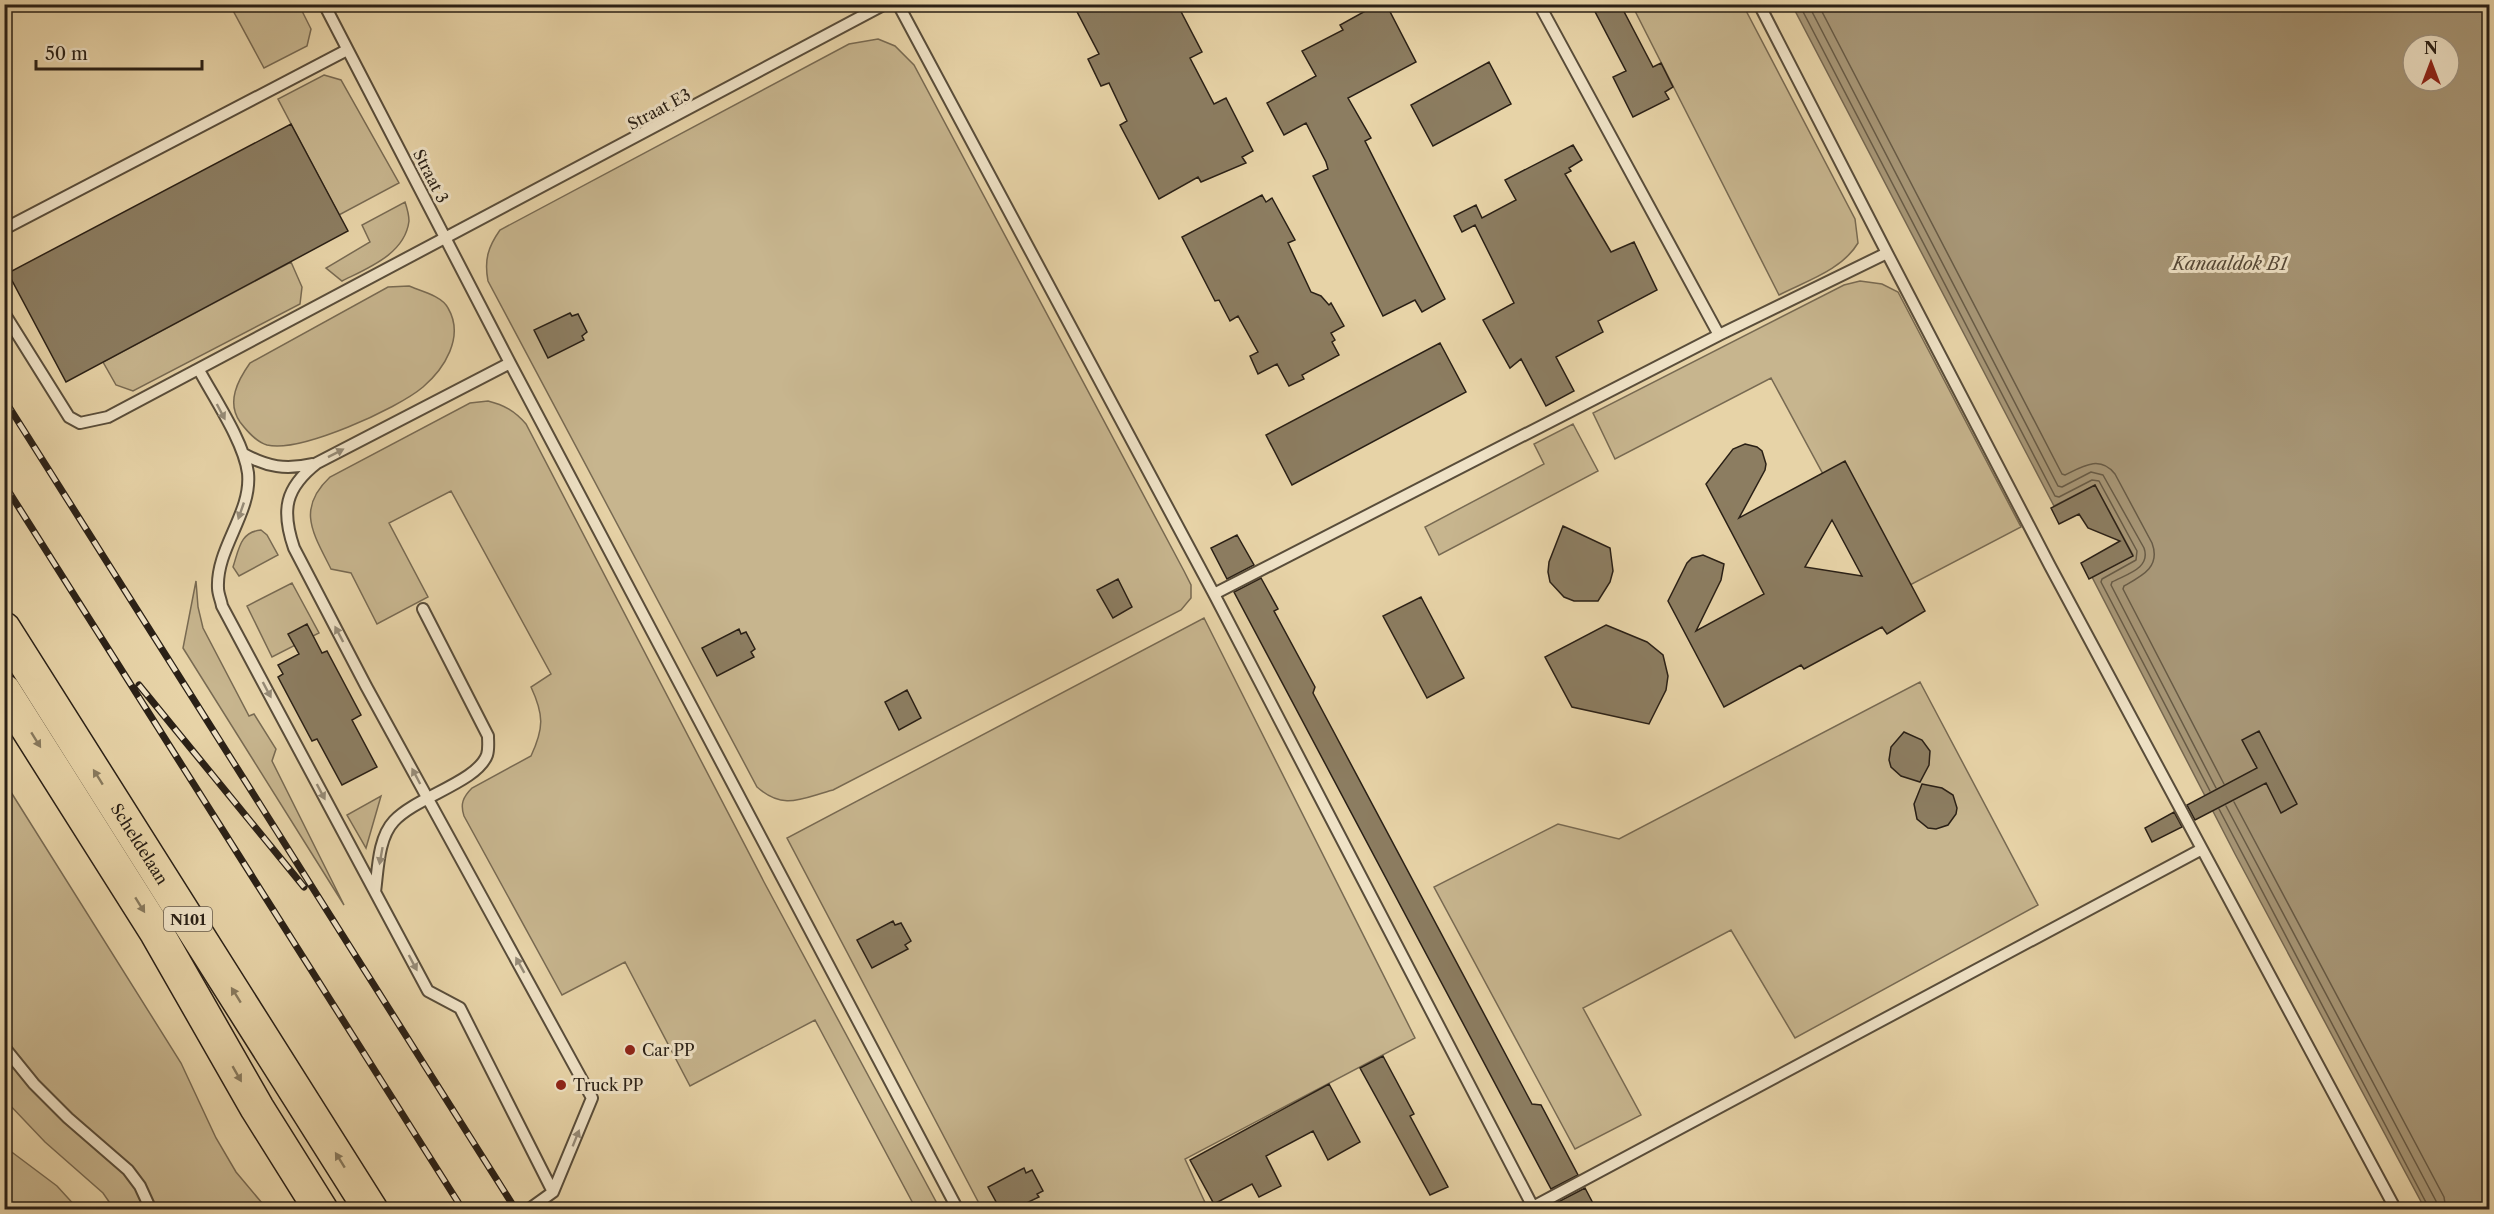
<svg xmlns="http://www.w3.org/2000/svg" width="2494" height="1214" font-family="'Libre Caslon Text',serif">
<rect width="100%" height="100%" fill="#e7d3a7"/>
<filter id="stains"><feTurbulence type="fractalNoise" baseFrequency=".00333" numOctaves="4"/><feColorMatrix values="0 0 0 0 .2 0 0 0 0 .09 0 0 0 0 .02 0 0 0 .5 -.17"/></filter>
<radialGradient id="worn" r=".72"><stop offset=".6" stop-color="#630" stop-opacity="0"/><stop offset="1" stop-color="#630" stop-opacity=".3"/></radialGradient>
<path fill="#c7b58e" stroke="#786a52" stroke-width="1.5" d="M230 5H299L311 29 307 46 264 68Z
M1632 5H1743L1855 219 1858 243C1842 270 1806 281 1779 295Z
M878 39 895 46 914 65 1184 571 1191 585V598L1181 610 833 790C802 798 784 811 757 787L488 281C484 260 488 247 500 230L849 44Z
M324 75 341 80 399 183 339 215 278 99Z
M405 202C407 208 409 215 409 221 405 254 368 268 342 281L326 268 370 242 362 225Z
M291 262 302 287 300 304 133 391 116 385 103 362Z
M1860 281 1882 284 1898 292 2021 527 1889 596 1771 378 1615 459 1593 413 1844 285Z
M409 286C421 291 442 296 448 308 465 337 444 369 423 387 397 409 300 453 267 445 256 442 247 431 240 422 226 402 238 380 250 363L388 287Z
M488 401C504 405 515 411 526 424L764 882 940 1209H916L815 1020 690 1086 625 962 562 995 464 816C460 804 463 797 472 788L531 756C544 728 544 715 531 687L551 674 451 491 389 523 428 597 377 624 351 573 331 569C313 533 296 509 330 477L470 403Z
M1573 424 1598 471 1439 555 1425 527 1544 464 1534 444Z
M261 530 267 535 278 555 239 576 233 567C239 549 240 532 261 530Z
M196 581 198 607 203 628 249 716 254 714 276 749 272 761 344 905 183 648Z
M292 583 319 633 272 657 247 606Z
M1204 618 1415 1038 1185 1159 1208 1209H982L787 838Z
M1920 682 2038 905 1795 1038 1731 930 1583 1008 1641 1115 1575 1149 1434 887 1558 824 1619 839Z
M4 781 181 1063 216 1138 236 1172 267 1209H114L103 1193 45 1142 5 1100Z
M381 796 366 848 347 815Z
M5 1147 57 1186 78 1209H5Z"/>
<path fill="#a79676" stroke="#756750" stroke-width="1.5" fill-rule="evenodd" d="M1792 5H2489V1209H2425L2235 854 2092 577 2133 555 2095 485 2054 506ZM2413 45H2449V81H2413Z"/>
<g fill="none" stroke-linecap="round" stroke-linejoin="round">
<path stroke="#685b46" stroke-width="1.5" d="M1799 4 2055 496 2059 497 2092 480 2099 481 2137 551 2136 560 2102 579 2101 582 2210 791
M1808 4 2058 486 2062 487 2091 472 2103 475 2144 548C2151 568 2127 574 2112 582L2111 585 2216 788
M1818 4 2062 474 2065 475C2083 466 2100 455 2115 474L2152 543C2161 567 2142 576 2124 586L2123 589 2224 784
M2234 802 2444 1197 2446 1210
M2226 806 2436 1201 2437 1210
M2219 809 2430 1210"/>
</g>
<path fill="#8c7d61" stroke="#2a2016" stroke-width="1.5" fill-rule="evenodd" d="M1073 4H1177L1202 52 1190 58 1214 104 1226 98 1253 151 1242 157 1246 163 1201 182 1198 177 1159 199 1120 125 1127 121 1109 83 1101 86 1088 59 1099 54Z
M1378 4H1386L1416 62 1348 98 1371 138 1365 141 1445 299 1422 312 1415 300 1383 316 1313 176 1328 169 1326 162 1306 123 1284 135 1267 103 1316 76 1302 51 1343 30 1340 25Z
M1591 4H1620L1653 67 1661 63 1673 87 1665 92 1669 99 1633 117 1613 77 1626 71Z
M1489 62 1511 104 1433 146 1411 105Z
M291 124 348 231 66 382 8 273Z
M1573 145 1582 160 1569 168 1571 171 1565 174 1611 252 1634 242 1657 290 1598 321 1603 332 1556 357 1574 391 1546 406 1521 359 1510 368 1483 320 1514 303 1475 225 1462 232 1454 216 1476 205 1482 218 1516 200 1505 180Z
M1262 195 1266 202 1272 198 1295 240 1288 243 1311 292 1321 296 1329 305 1331 303 1344 326 1331 333 1335 340 1332 342 1339 355 1302 375 1304 379 1289 386 1277 364 1258 374 1250 356 1258 352 1238 316 1230 321 1219 300 1215 301 1182 237Z
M570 313 572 316 578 314 587 332 582 336 584 340 548 358 534 330Z
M1440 343 1466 392 1292 485 1266 435Z
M1745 444 1757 447 1762 451 1766 464 1765 470 1739 518 1845 461 1925 611 1887 634 1882 627 1804 669 1801 665 1724 707 1668 601 1687 563 1692 558 1703 555 1724 564 1721 580 1696 631 1764 594 1706 484 1733 449ZM1832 520 1862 576 1805 567Z
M2095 485 2133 556 2089 579 2081 563 2120 541 2088 528 2079 514 2059 524 2051 508Z
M1563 526 1610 548 1613 571 1610 582 1598 601H1574L1564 597 1550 582 1548 572 1549 562Z
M1237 535 1254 565 1227 579 1211 548Z
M1261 578 1278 609 1274 611 1315 687 1313 693 1532 1104 1541 1105 1578 1175 1551 1189 1234 592Z
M1118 579 1132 607 1113 618 1097 590Z
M1421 597 1464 678 1427 698 1383 616Z
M307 624 322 653 327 651 361 715 352 720 377 767 342 785 317 739 312 741 278 677 283 674 278 665 299 654 288 634Z
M1606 625 1647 642 1663 655 1668 676 1666 690 1649 724 1572 707 1545 657Z
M739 629 741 634 746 632 755 649 751 652 754 657 717 676 702 648Z
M907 690 921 718 899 730 885 702Z
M2259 731 2297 804 2281 813 2266 783 2195 820 2187 805 2257 768 2242 740Z
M1904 732 1922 740 1930 751 1929 765 1920 782 1901 776 1891 767 1889 760 1891 747Z
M1922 784 1942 788 1953 795 1957 808 1956 814 1948 825 1936 829 1928 828 1917 819 1914 804Z
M2174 812 2182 827 2152 842 2145 828Z
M893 921 895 925 901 923 911 941 905 945 908 949 872 968 857 940Z
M1383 1056 1414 1114 1410 1116 1448 1187 1430 1195 1360 1068Z
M1329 1084 1360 1142 1328 1160 1313 1131 1266 1156 1281 1186 1259 1197 1252 1184 1214 1204 1190 1160Z
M1024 1168 1026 1173 1032 1170 1043 1191 1037 1194 1039 1197 1014 1209H1000L988 1187Z
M1585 1188 1596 1209H1562L1558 1202Z"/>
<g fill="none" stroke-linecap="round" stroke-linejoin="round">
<defs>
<path id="service" d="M324 4 510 363 958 1210
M898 4 1214 594 1533 1207 1529 1209
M4 229 347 50
M4 313 69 417 80 423 108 417 885 4
M1719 335 1887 253 1759 4
M510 363 317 463C285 488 281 510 294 548L366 686 592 1098 553 1192 528 1210
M199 370C214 398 244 442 248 473 252 513 216 548 218 588 218 594 221 600 222 606L428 991 460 1008 553 1192
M244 454C267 467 286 470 312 464
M1214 594 1719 335 1539 4
M2202 849 2396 1210
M375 892C378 870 378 838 394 821 416 797 477 782 487 755 489 749 488 742 488 736L423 609
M4 1047 34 1084 68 1118 128 1170 140 1186 151 1210
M1535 1210 1533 1207 2202 849 2050 566 1887 253"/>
<g id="primary">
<path id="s1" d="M4 629 371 1210"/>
<path d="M4 691 157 933 257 1108 321 1210"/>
</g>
</defs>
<use href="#service" stroke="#594d3a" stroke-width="14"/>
<use href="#primary" stroke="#2a2016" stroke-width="36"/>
<use href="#service" stroke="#efe2c6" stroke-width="10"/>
<use href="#primary" stroke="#e7d3a7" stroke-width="33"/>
<defs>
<path id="rail" d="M4 399 516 1210
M4 484 463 1210
M139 685 304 887"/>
</defs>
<use href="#rail" stroke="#2a2016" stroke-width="7"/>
<use href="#rail" stroke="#efe2c6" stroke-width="4.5" stroke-dasharray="14" stroke-linecap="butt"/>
</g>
<defs><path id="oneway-solid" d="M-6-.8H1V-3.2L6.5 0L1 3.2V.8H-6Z" transform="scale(1.5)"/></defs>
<g fill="#968b77">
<use href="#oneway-solid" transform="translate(221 412) rotate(62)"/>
<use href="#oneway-solid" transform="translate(336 453) rotate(-27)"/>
<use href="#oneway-solid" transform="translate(241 511) rotate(109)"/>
<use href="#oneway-solid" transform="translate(339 634) rotate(-118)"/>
<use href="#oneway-solid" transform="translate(267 690) rotate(62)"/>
<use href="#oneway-solid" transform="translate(416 776) rotate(-118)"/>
<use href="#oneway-solid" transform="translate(321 792) rotate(62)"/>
<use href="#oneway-solid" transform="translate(381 856) rotate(100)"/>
<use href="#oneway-solid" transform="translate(413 963) rotate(62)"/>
<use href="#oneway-solid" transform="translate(520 965) rotate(-119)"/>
<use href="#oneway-solid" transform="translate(576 1138) rotate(-68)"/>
</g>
<g fill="#887a5e">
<use href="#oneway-solid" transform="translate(36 740) rotate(58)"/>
<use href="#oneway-solid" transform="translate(98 777) rotate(-122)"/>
<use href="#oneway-solid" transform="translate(140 905) rotate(58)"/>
<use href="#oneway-solid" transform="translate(236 995) rotate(-122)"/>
<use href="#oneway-solid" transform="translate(237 1074) rotate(60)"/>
<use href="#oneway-solid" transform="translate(340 1160) rotate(-122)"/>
</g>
<g fill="#8f2418" stroke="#efe2c6" stroke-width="2">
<circle cx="630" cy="1050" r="6"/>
<circle cx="561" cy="1085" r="6"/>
</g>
<g text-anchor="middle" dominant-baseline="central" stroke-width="6" stroke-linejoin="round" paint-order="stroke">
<rect fill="#efe2c6" stroke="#655a4b" stroke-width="1.5" x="164" y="907" width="48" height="24" rx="4.5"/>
<g font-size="15" font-weight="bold" fill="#2a2016">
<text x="188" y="919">N101</text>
</g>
<g font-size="16" fill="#2a2016" stroke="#efe2c6">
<text transform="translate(659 109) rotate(-28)">Straat E3</text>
<text transform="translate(431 176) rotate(63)">Straat 3</text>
<text stroke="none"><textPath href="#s1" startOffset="254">Scheldelaan</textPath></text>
</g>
<g font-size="16" fill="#2a2016" stroke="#efe2c6" text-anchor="start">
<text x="642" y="1050">Car PP</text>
<text x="573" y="1085">Truck PP</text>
</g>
<g font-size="18" font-style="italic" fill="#564938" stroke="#efe2c6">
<text x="2230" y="264">Kanaaldok B1</text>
</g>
</g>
<rect width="2494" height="1214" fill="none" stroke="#e7d3a7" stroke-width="24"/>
<rect x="6" y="6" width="2482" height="1202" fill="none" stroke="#2a2016" stroke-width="3"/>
<rect x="12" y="12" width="2470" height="1190" fill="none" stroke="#2a2016" stroke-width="1.5"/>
<g transform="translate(2431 63)"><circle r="28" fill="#efe2c6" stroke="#a09480" stroke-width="1.5"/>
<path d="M0-4.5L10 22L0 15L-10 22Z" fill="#8f2418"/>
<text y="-9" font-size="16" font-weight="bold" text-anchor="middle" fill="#2a2016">N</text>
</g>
<path d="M36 60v9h166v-9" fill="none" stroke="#2a2016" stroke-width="3"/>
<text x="45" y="60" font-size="18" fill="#2a2016" stroke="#efe2c6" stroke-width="4.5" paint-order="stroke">50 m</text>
<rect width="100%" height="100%" filter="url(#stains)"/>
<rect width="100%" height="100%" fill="url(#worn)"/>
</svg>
